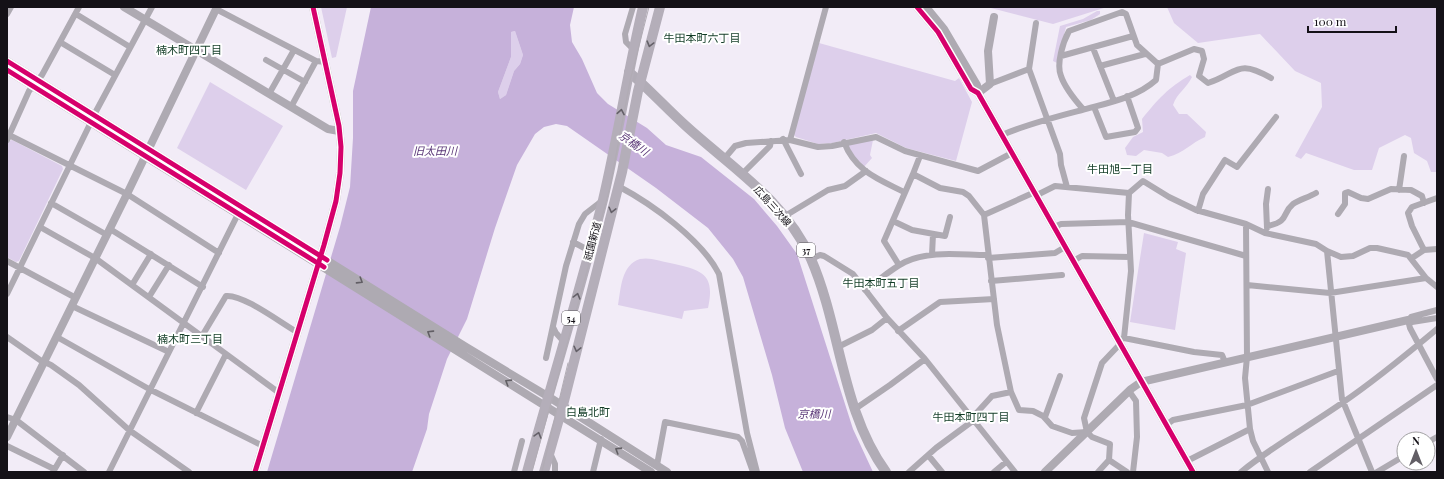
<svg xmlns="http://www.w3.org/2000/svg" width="1444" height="479" font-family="'Playfair Display','Noto Sans JP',serif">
<rect width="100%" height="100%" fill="#f2ecf7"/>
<path fill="#ddcfeb" d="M321 7H347L336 57 332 58Z
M987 7H1107L1053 24Z
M1167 7H1437L1436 172H1431L1427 161 1414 153 1411 138 1405 135 1379 148 1372 170H1354L1306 153 1301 159 1295 156 1322 107 1321 83 1295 71 1260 34 1198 43 1174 23Z
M1097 11H1100V14L1091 20 1066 27 1057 63 1053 61 1060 26 1083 19Z
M515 31 523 55 520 64 514 71 506 95 500 99 498 92 511 57V32Z
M819 43 955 81 959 78 972 102 956 161 906 148 876 133 832 143 818 144 796 137 793 134Z
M1190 75 1192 77C1187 88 1177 93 1173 105L1179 114H1187L1206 132 1205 137C1191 143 1184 153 1168 157L1162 153 1144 150 1136 156 1127 155 1125 148 1133 137 1143 132 1142 119C1158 99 1168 88 1190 75Z
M210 82 283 126 246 190 177 148Z
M12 140 62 166 63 169 19 261 16 262 7 257V144L9 141Z
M873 140 870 155 872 158 863 168 846 145Z
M1144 233 1178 242 1176 249 1186 253 1175 330 1130 322Z
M640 259C650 257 660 261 670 263 700 270 716 272 708 308L684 311 682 319 618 305C621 289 621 265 640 259Z"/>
<path fill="#c6b1da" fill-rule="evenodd" d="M371 7H574L570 25 572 42 582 59 597 93 608 104 647 128 666 145 701 157 754 199 777 226 797 254 853 429 873 472H803L785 428 772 375 743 277 733 259 708 228 656 188 567 126 556 124 544 127 535 134 517 165 495 228 467 319 447 359 429 414 427 429 412 472H267L340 227 350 187 353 138V91ZM515 31 523 55 520 64 514 71 506 95 500 99 498 92 511 57V32Z"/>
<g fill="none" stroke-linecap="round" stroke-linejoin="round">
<path stroke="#aeaab2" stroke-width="6" d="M633 7 625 34 626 42 633 49
M216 9 316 61 326 62
M7 14 11 7
M76 14 130 47
M1036 23 1029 69 1060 154 1061 165 1067 187
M60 42 115 75
M1093 48 1114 101
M1061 56 1133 36
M266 60 305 82
M1158 64 1194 49 1202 51 1204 59 1199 76 1208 83C1238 73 1237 58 1271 78
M1100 66 1145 54
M990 84 1029 69
M269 94 294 50
M291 107 316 61
M1094 107 1106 137 1135 132 1138 128 1127 96
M94 115 152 7
M7 134 127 194 219 253
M1002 135C1027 124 1055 117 1082 110 1107 103 1136 98 1156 80L1158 64 1137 45 1126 14 1122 12 1069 31C1063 42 1056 64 1061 76 1065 88 1075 100 1083 109
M783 139 801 174
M7 140 29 91 42 75 79 7
M790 140 826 7
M844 142C855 171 878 179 904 192
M920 156 913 174 940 188 963 192 969 196 984 215 997 325 1011 392 1019 410 1033 411 1043 416 1052 426 1072 433 1087 432
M724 159 735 146 746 143 790 140 818 147 832 146 876 137 905 151 978 171 1012 153
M742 174 770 146 771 141
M618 186C652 204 702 240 719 274L747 433 757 472
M1399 190 1404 156
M1037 195 1055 186 1129 193 1143 181 1169 197 1196 210 1246 224 1265 233 1316 244 1327 251 1341 257 1353 256 1370 248H1377L1408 255 1426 278 1437 287
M51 203 107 235
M1198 211 1203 194 1225 160 1237 167 1276 117
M1338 214 1345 204V193L1348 192 1361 198 1368 199 1391 189 1411 190 1422 196 1424 203
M984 215 1035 192
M785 216 828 190 845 186 866 171
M893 221 912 230 945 236 950 217
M1246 224 1247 357 1245 378 1250 429 1253 441 1268 472
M1268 226C1290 221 1281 214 1293 204 1299 200 1309 197 1316 193
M40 227 95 258 278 392
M1054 227 1061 224 1128 222 1246 256
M1267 228 1266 204 1268 189
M110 229 203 287
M573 242 590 251
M1424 250 1412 226 1408 213 1412 207 1437 198
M1327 251 1342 399 1372 472
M932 255 933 234
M988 258 1055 253 1065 247
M1412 258 1424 250 1437 249
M811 259 820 255 824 256 853 274 887 318 925 359 1015 472
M7 261 76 298
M1073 261 1082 256 1130 257
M899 265 884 241 913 174
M991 281 1062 275
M132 285 151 254
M1247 285 1330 293 1426 278
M865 290C878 281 891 269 905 262 930 250 961 255 987 255
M7 294 91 122
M149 297 169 265
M72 306 169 352
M1408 320 1410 328 1437 379
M1408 320 1411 317 1437 310
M1408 320 1412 322 1437 318
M553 327 556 333 565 343
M898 331 940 302 994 299
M202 336 226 296C243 294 281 323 297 332
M7 337 40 360 51 365 79 385 129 430 189 472
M57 337 149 389 263 446
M1124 338 1194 352 1222 355 1225 362
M1118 341 1124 338 1131 271 1128 215 1129 193
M1120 344 1102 363 1084 418 1087 432 1092 437 1110 444 1109 460 1127 472
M838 347 872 330 887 318
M546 358 566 266 579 224 585 214 603 200
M1129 391 1136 401 1137 437 1133 472
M855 409 890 385 925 359
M196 413 226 354
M7 417 16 420 84 472
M1045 417 1060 376
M972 418 992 396 1011 392
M1166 425 1173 420 1247 405 1338 371
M1428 442 1437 437
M7 446 54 469
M550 453 555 464V472
M928 455 942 472
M1187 461 1250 429
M657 465 665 422 738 437 742 441 753 472
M53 472 63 455
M109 472 240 210
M514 472 522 441
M593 472 601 439
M909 472 936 448 974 420
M994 472 1006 462
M1098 472 1109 460
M1241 472C1273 446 1309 426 1342 403 1376 380 1406 355 1437 329
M1310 472 1437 385
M1377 472 1404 456"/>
<path stroke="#aeaab2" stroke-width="8" d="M124 7 328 129 339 131
M917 7 938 32 971 89 978 93 1193 472
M926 7 944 29 977 85 978 93
M7 61 466 347 549 397 667 472
M7 70 651 472
M978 93 990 84 988 51 994 17
M7 437 127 194 217 7
M255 472 324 245 336 201 340 173 341 147 339 126 313 7
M1045 472 1131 389 1141 382 1408 320"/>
<path stroke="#b1acb6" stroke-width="10" d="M629 72C649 89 667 109 686 126 731 167 786 201 811 259 841 328 841 410 886 472"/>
<path stroke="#b4aeb9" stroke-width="10" d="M527 472C552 381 580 291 603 200 618 136 628 71 643 7
M544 472 563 405 622 172 638 91 660 7"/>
<path stroke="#b1acb4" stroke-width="1" d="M532 472 610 187 630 81 649 7
M542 472 568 363"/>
<defs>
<path id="cycleway" d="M917 7 938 32 971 89 978 93 1193 472
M7 61 327 260
M7 70 324 267
M255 472 324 245 336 201 340 173 341 147 339 126 313 7"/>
</defs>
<use href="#cycleway" stroke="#fff" stroke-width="8"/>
<use href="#cycleway" stroke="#d6006c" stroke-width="5"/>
</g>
<defs><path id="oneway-chevron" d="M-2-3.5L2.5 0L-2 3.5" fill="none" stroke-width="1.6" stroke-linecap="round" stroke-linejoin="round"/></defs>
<g stroke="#646068">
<use href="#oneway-chevron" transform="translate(650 44) rotate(105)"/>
<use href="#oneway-chevron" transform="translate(621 112) rotate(-80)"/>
<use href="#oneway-chevron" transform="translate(612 210) rotate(104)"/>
<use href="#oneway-chevron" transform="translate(577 296) rotate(-75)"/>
<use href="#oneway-chevron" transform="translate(577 349) rotate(104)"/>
<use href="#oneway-chevron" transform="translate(538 435) rotate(-74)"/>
</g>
<g stroke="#615e64">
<use href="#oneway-chevron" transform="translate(360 281) rotate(32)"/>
<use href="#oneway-chevron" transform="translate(430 333) rotate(-148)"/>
<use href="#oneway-chevron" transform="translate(508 382) rotate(-148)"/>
<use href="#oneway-chevron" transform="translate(618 450) rotate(-148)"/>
</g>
<g text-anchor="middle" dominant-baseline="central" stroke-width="4" stroke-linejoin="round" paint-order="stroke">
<g fill="#fff" stroke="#5a585d" stroke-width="1">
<rect x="797" y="243" width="18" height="14" rx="3"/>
<rect x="562" y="311" width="18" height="14" rx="3"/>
</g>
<g font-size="9" font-weight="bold" fill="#141117">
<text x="806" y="250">37</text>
<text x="571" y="318">54</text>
</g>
<g font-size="10" fill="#141117" stroke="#fff">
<text transform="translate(773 206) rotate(48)">広島三次線</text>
<text transform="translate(592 241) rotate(-75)">祇園新道</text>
</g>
<g font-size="11" fill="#123c26" stroke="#fff">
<text x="702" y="37">牛田本町六丁目</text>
<text x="189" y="49">楠木町四丁目</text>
<text x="1120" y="168">牛田旭一丁目</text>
<text x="881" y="282">牛田本町五丁目</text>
<text x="190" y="338">楠木町三丁目</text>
<text x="588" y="411">白島北町</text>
<text x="971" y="416">牛田本町四丁目</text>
</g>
<g font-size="11" font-style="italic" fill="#5a3777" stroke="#fff">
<text transform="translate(634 143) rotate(35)">京橋川</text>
<text x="435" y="150">旧太田川</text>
<text x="814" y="413">京橋川</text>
</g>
</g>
<rect width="1444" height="479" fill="none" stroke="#141117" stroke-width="16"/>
<g transform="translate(1416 451)"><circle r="19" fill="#ffffff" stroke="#a1a0a2"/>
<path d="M0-3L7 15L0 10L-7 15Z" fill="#625e65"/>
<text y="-6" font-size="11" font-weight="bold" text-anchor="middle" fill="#141117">N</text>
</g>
<path d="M1308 26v6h88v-6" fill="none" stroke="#141117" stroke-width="2"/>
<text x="1314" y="26" font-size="12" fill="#141117" stroke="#ffffff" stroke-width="3" paint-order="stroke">100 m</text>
</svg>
